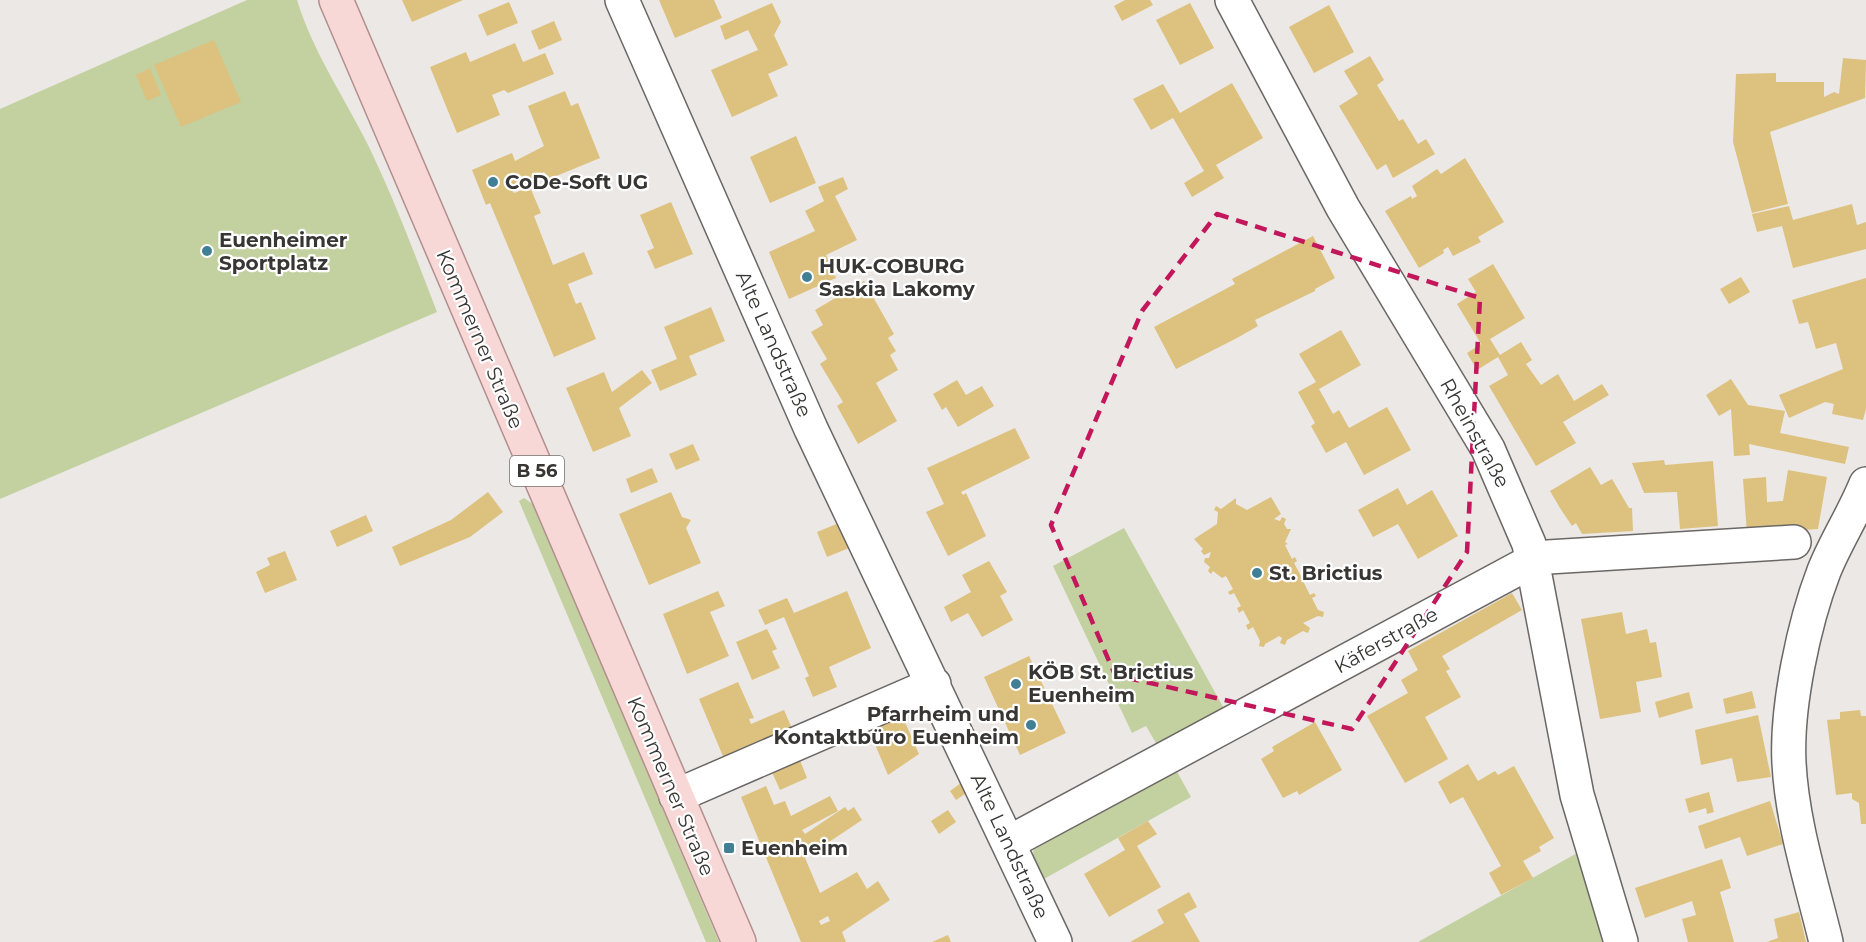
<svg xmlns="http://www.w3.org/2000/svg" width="1866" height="942" font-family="Montserrat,sans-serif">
<rect width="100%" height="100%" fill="#ece8e5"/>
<path fill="#c2d19f" d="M247 0H297C313 52 343 95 367 143 394 198 415 255 437 312L0 499V109Z
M524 498 534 505 719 942H706L519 501Z
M1124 528 1227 714 1160 750 1146 726 1132 733 1053 566Z
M1175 768 1191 797 1042 880 1032 859 1034 848Z
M1579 852 1605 942H1418Z"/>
<path fill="#ddc17e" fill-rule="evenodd" d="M402 0H463L412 22Z
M659 0H714L722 18 675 38Z
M1125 0H1150L1153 5 1122 21 1114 6Z
M509 2 518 23 487 36 478 15Z
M772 3 781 22 774 35 788 65 768 74 778 96 732 117 711 70 758 50 748 30 725 40 720 26Z
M1190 3 1214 48 1180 65 1156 20Z
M1329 5 1354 52 1314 73 1289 27Z
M554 21 562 40 539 50 531 31Z
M214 40 241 102 181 127 154 65Z
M515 43 523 62 545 53 554 74 508 93 504 90 492 95 500 115 457 133 430 67 466 52 470 62Z
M1370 56 1384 80 1377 85 1399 121 1403 119 1418 144 1426 139 1435 154 1393 178 1386 164 1377 170 1339 106 1358 94 1344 71Z
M1843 58 1866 60 1865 98 1770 132 1788 204 1752 213 1733 142 1736 74 1776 73V82H1824V97L1834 92 1839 94Z
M150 68 161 95 147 101 136 75Z
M1232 83 1263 138 1216 165 1224 178 1192 197 1184 183 1204 171 1173 118 1151 130 1133 99 1163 84 1180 113Z
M565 91 571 106 578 103 600 158 549 179 544 172 513 191 514 193 530 187 541 213 534 216 553 265 584 252 593 274 568 284 576 304 581 302 596 339 554 357 490 203 486 205 472 170 512 153 515 161 544 146 528 106Z
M796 136 816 183 770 203 750 157Z
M1465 158 1504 222 1478 237 1481 242 1453 256 1448 247 1443 250 1444 253 1419 268 1385 211 1411 196 1412 199 1417 196 1412 186 1437 169 1441 174Z
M843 177 848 189 835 196 857 240 826 255 836 278 789 299 769 252 815 231 805 211 824 201 818 187Z
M671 202 693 254 655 269 647 251 654 248 640 215Z
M1852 204 1857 225 1866 222V249L1793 268 1782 226 1757 232 1752 214 1789 206 1793 220Z
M1313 236 1335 278 1315 289V291L1255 320 1258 326 1237 338 1176 369 1154 327 1235 284 1232 279Z
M1493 264 1525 318 1490 339 1500 355 1521 342 1532 360 1526 364 1541 385 1558 374 1574 401 1602 384 1609 395 1563 422 1576 443 1536 466 1489 386 1508 375 1498 357 1477 370 1467 353 1481 344 1457 304 1476 292 1468 279Z
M1741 277 1750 292 1729 304 1720 289Z
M1866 278V409L1863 420 1832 414 1834 404 1825 402 1789 418 1779 395 1843 369 1836 343 1816 349 1808 322 1799 324 1792 300Z
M864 281 894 334 888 338 896 351 890 355 898 370 876 383 897 421 858 444 837 406 843 402 820 364 827 359 811 332 823 325 815 310Z
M711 307 725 341 689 356 697 375 660 391 651 370 677 359 664 327Z
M1341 330 1361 365 1319 389 1333 414 1339 410 1349 428 1387 407 1411 450 1364 475 1346 442 1326 453 1311 426 1315 423 1298 392 1316 382 1299 354Z
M642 370 652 383 619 408 631 436 593 452 566 388 604 372 612 392Z
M1731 379 1748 405 1785 411 1780 433 1849 447 1845 464 1749 444 1750 455 1734 456 1731 409 1719 416 1706 395Z
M957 380 966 395 982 386 994 406 958 427 946 407 942 410 933 394Z
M1015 428 1030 458 961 492 963 495 966 493 986 536 948 556 926 512 944 504 927 468Z
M693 444 700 460 676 470 669 454Z
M1664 460 1665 465 1713 461 1718 526 1680 529 1677 492 1644 493 1632 463Z
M1590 467 1601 485 1612 479 1629 508H1632L1633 531 1582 534 1576 523 1572 526 1560 508 1550 491Z
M652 468 658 482 631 493 626 479Z
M1788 470 1827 477 1818 529 1747 534 1743 479 1766 477 1767 502 1783 501Z
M1398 488 1407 505 1432 490 1458 536 1418 559 1398 524 1373 537 1358 510Z
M488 492 503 512 470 537 400 566 392 547 451 520Z
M671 492 682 517 691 520 686 528 701 563 649 585 619 514Z
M1271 497 1281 514 1274 519 1280 521 1282 517 1286 519 1284 524 1287 529H1291L1285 542 1288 544 1285 545 1292 559 1295 557 1297 561 1294 563 1301 576 1304 575 1307 578 1303 581 1310 595 1314 593 1316 596 1312 598 1318 610 1324 612 1323 617 1318 616 1303 623 1310 628 1308 633 1303 631 1287 640 1285 645 1280 643 1282 638 1279 636 1265 644 1264 647 1259 646 1260 641 1253 627 1248 630 1246 625 1250 623 1243 610 1239 613 1237 608 1241 606 1234 593 1230 595 1228 592 1233 589 1226 576 1222 578 1213 571 1211 574 1208 571 1210 567 1204 562 1205 558H1209L1211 552 1204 555 1201 551 1203 549 1194 539 1217 524 1218 512 1214 510 1216 506 1221 509 1236 498V504L1247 510Z
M366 515 373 531 337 547 330 531Z
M839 523 849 548 827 557 817 532Z
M285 551 297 580 265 593 256 572 270 565 267 558Z
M989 561 1007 592 1000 596 1013 620 982 637 968 613 951 622 944 607 971 592 962 575Z
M718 591 725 606 710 612 729 656 687 674 663 614Z
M847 591 871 648 829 667 837 687 813 697 805 678 809 676 784 617 765 625 758 610 787 598 794 613Z
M1512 593 1522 610 1442 656 1450 669 1446 671 1461 697 1425 717 1448 759 1405 783 1367 716 1408 693 1401 680 1418 670 1408 651Z
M1622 612 1626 634 1647 629 1650 643 1656 642 1662 677 1636 682 1641 712 1600 719 1581 619Z
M767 629 777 649 772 651 780 668 752 680 736 642Z
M1029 656 1066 733 1020 755 984 677Z
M738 682 754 718 749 719 751 724 784 710 793 731 725 761 699 699Z
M1752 691 1756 708 1726 714 1723 699Z
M1689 692 1693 708 1659 718 1655 702Z
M1860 710 1861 716H1866V824H1861L1859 803 1852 799V793L1836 795 1827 720 1840 719V712Z
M901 713 919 754 888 775 868 728Z
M1758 715 1771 777 1737 782 1732 758 1701 765 1695 730Z
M1315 722 1342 770 1299 795 1297 791 1283 798 1261 759 1274 751 1272 747Z
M799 758 807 778 780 790 771 770Z
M1468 764 1478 781 1495 771 1498 775 1514 766 1554 838 1539 847 1541 851 1523 861 1533 878 1501 895 1489 873 1501 866 1463 797 1450 804 1438 782Z
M961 783 968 792 956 800 950 791Z
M766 786 774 805 785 801 791 816 830 796 838 811 802 830 805 834 845 807 848 811 854 807 862 820 805 858 820 893 857 872 867 889 878 881 890 900 842 932 846 942H801L741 797ZM828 916 830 921 821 925 819 921Z
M1709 792 1714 812 1707 814 1706 808 1689 813 1685 799Z
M1770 801 1783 844 1747 856 1740 837 1705 849 1698 826Z
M948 810 956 822 939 834 931 821Z
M1148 821 1157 834 1137 846 1161 887 1109 917 1084 874 1125 850 1118 838Z
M1722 859 1731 888 1720 892 1734 942H1688L1682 919 1696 915 1692 901 1645 918 1635 888Z
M1189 892 1197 907 1184 914 1200 942H1130L1164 923 1157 910Z
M1799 912 1806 942H1767L1778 938 1774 919Z
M948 935 951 942H932Z"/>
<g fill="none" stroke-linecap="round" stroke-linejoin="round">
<defs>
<path id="minor" d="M622 0 811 429 1055 942
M1232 0 1343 208 1488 449 1529 544 1577 795 1621 942
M676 796 934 684
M1008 843 1532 561 1548 557 1794 542
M1826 942C1812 884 1792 823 1789 763 1786 707 1804 623 1824 571 1836 541 1854 514 1866 484"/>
<path id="major" d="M336 0 739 942"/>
</defs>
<use href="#minor" stroke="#6b6765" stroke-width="36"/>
<use href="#major" stroke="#b28e8d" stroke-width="36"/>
<use href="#minor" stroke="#fff" stroke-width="33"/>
<use href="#major" stroke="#f8d8d7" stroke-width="33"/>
</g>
<path fill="none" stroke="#c2185b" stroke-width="4.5" stroke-dasharray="12 8" stroke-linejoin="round" d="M1217 214 1480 298 1467 552 1352 729 1115 675 1051 525 1142 311Z"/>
<g fill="#418094" stroke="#fff" stroke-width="2">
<circle cx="493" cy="182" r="6"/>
<circle cx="207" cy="251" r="6"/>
<circle cx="807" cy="277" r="6"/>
<circle cx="1257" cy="573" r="6"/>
<circle cx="1016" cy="684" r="6"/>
<circle cx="1031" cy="725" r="6"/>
<rect x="723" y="842" width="12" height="12" rx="3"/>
</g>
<g text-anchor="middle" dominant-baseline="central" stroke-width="4.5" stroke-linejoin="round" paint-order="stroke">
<rect fill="#fff" stroke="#737272" stroke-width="1.5" x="510" y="456" width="54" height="30" rx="4.5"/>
<g font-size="18" font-weight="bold" fill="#373635">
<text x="537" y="471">B 56</text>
</g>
<g font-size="20" font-weight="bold" fill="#373635" stroke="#fff" text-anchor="start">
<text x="505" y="182">CoDe-Soft UG</text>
<text x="219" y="240">Euenheimer<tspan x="219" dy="23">Sportplatz</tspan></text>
<text x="819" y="266">HUK-COBURG<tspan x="819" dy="23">Saskia Lakomy</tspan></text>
<text x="1269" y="573">St. Brictius</text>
<text x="1028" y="672">KÖB St. Brictius<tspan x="1028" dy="23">Euenheim</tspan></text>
<text x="1019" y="714" text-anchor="end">Pfarrheim und<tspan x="1019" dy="23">Kontaktbüro Euenheim</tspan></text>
<text x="741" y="848">Euenheim</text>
</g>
<g font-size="20" fill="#373635" stroke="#fff">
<text transform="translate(480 339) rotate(67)">Kommerner Straße</text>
<text transform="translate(774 344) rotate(66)">Alte Landstraße</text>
<text transform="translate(1475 433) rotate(61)">Rheinstraße</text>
<text transform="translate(1386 640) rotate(-29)">Käferstraße</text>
<text transform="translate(671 786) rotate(67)">Kommerner Straße</text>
<text transform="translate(1010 846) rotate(65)">Alte Landstraße</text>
</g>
</g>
</svg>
